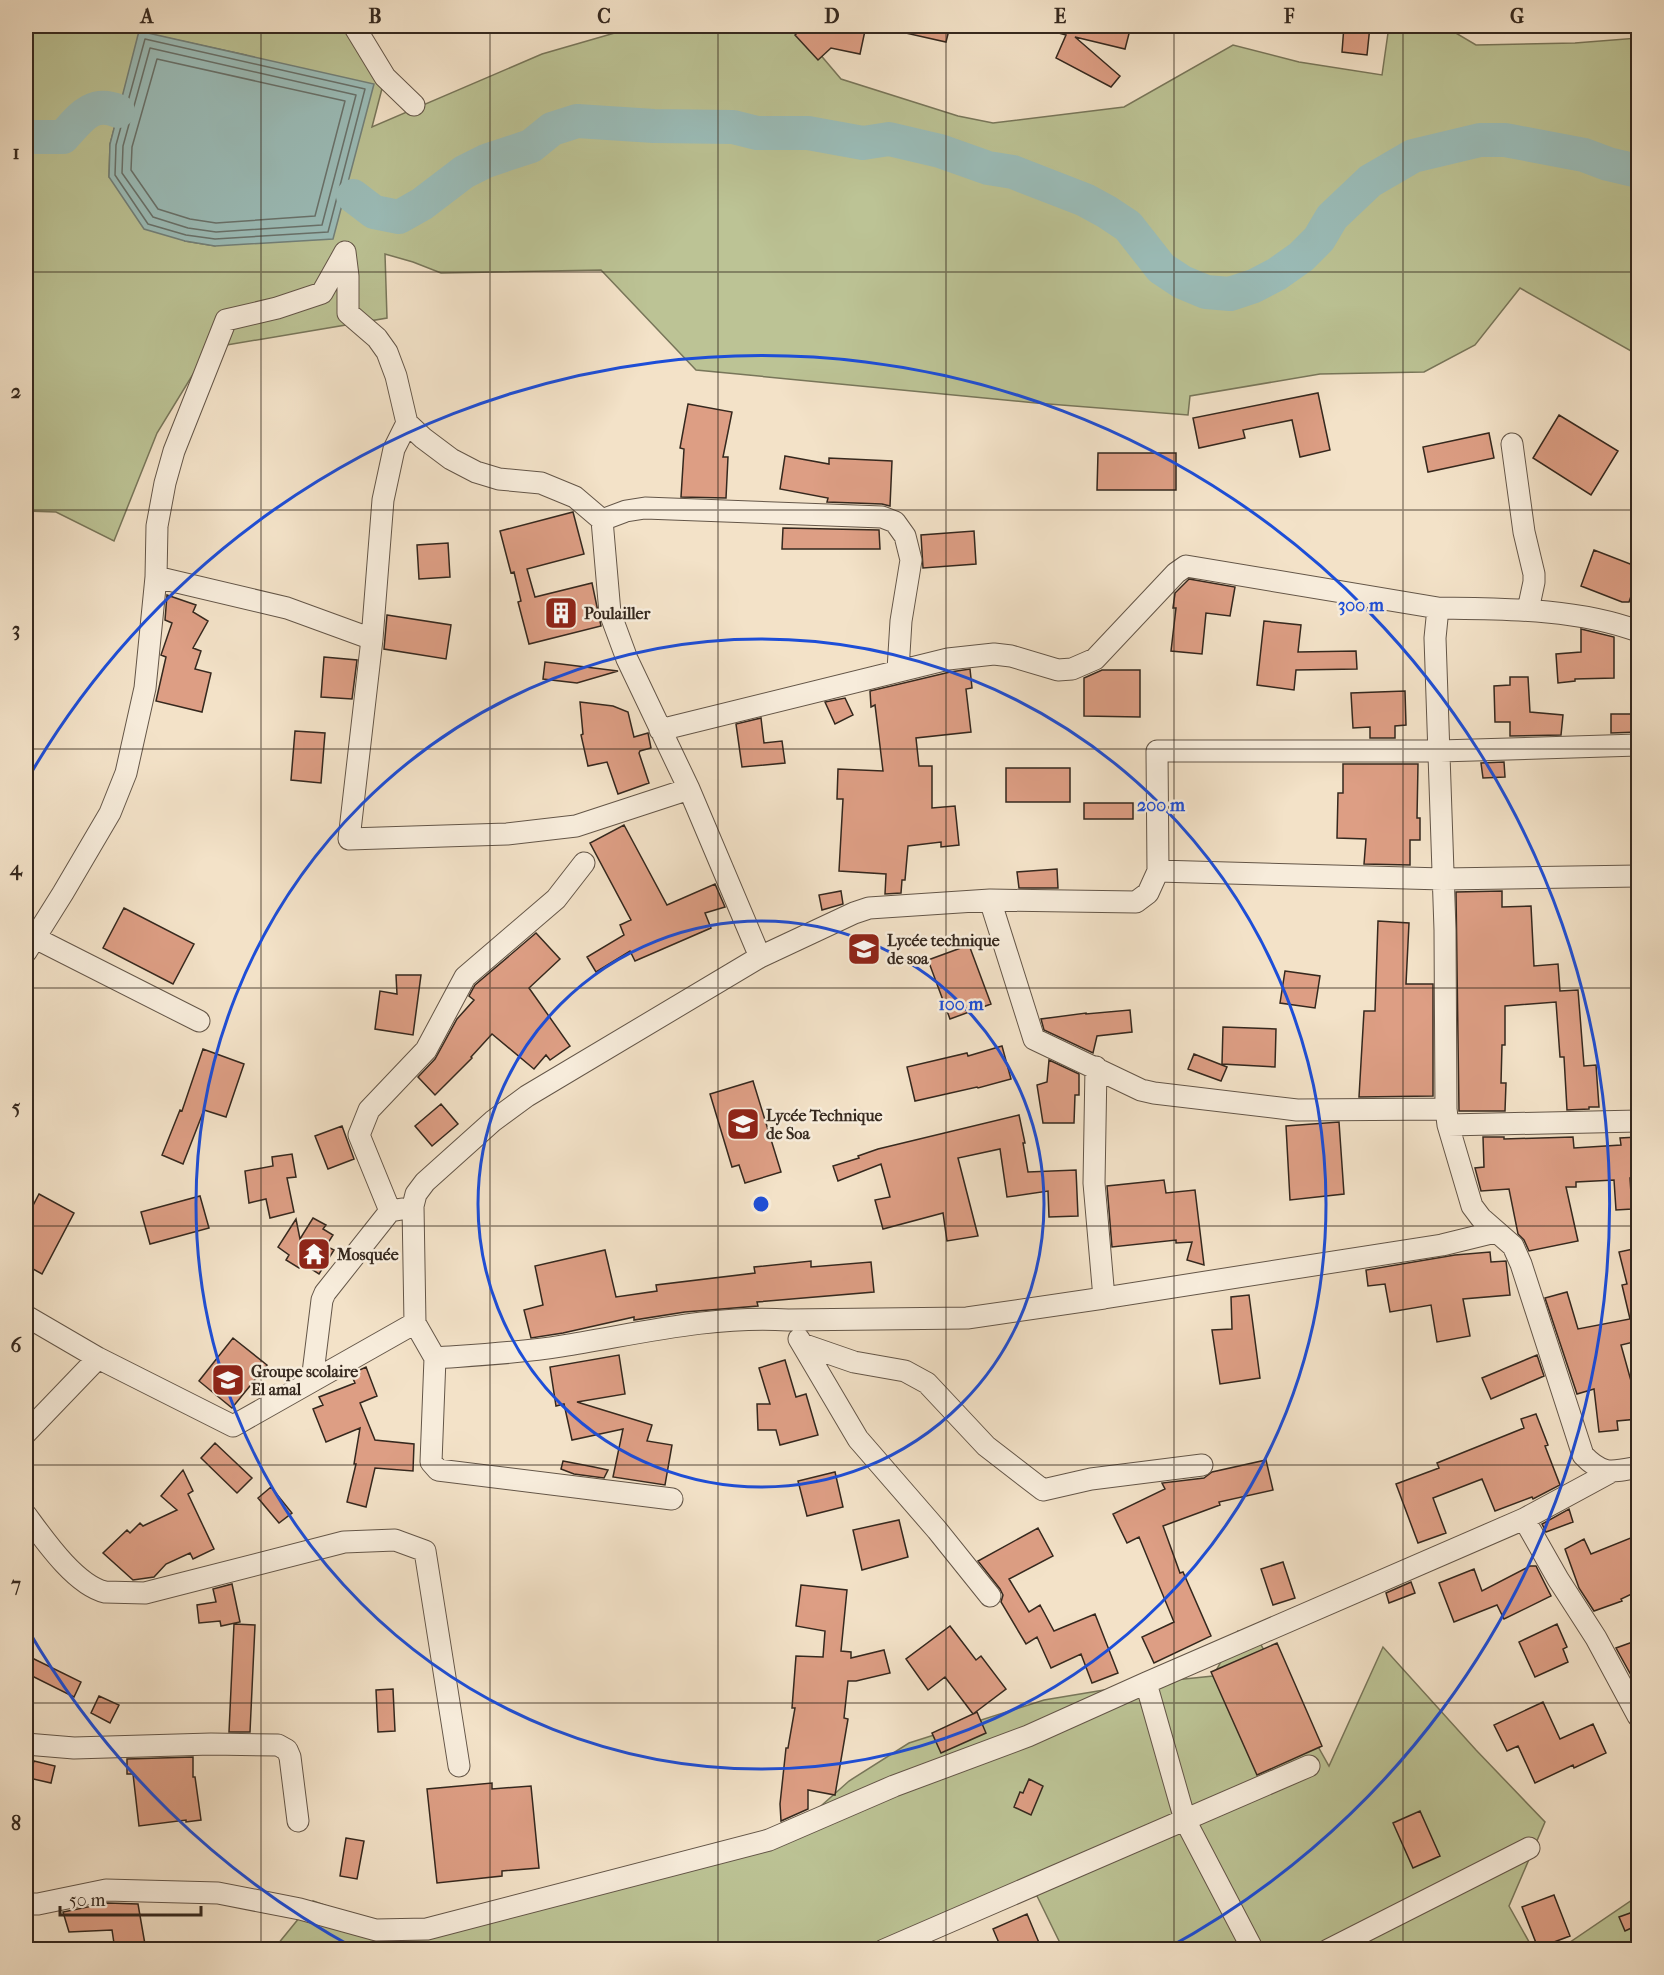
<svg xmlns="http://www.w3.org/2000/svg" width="1664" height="1975" font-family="'IM FELL French Canon',serif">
<rect width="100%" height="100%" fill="#f3e2c8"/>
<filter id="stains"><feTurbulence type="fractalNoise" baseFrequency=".00333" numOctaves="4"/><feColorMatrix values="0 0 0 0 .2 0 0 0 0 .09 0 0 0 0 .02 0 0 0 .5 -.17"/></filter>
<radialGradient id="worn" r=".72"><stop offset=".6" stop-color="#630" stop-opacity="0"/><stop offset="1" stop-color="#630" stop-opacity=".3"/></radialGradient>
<path fill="#bcc395" stroke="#78765a" stroke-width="1.5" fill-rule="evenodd" d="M26 26H354L385 77 372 127 542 54 625 30 650 26H796L841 79 958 116 993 123 1124 107 1233 45 1299 62 1382 75 1389 26H1444L1476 45 1575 43 1638 38V355L1520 288 1475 345 1424 372 1320 374 1190 396 1188 415 1036 403 696 370 601 270 441 273 413 262 385 254 387 318 209 348 157 433 114 541 56 512 26 511ZM140 32 246 55 215 246 185 241 109 177 110 144Z
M1238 1631 1256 1636 1329 1766 1383 1647 1476 1750 1545 1822 1509 1906 1533 1949H1063L1037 1896 969 1911 890 1949 273 1950 313 1901 371 1922 442 1918 795 1829 849 1781 909 1743 1044 1700 1146 1683 1213 1676Z
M1638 1896V1949H1560Z"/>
<path fill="#9bbdb9" stroke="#72817b" stroke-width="1.5" d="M139 31 374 84 333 239 215 246 185 241 144 229 109 177 110 144Z"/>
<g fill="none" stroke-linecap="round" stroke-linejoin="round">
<path stroke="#68726c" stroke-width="1.5" d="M145 39 365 89 328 232 215 239 186 235 148 224 115 175 116 145Z
M150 48 356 95 322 225 216 232 188 228 153 217 122 173 123 146Z
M157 59 345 101 315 216 216 223 190 219 158 209 131 170 132 147Z"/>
<path stroke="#9bbdb9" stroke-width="34" d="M26 137H63C80 119 91 100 118 111
M353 196 374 212 399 217 422 204 464 172 486 161 531 146 552 129 577 121 654 126 733 127 757 133H808L863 143 889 139 940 151 988 168 1013 172 1085 200 1107 212 1128 226 1161 268 1182 282 1206 292 1230 294 1254 286 1277 274 1301 257 1319 239 1332 217 1370 181 1413 156 1480 140H1505L1584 155 1608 164 1638 171"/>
</g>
<path fill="#dd9e84" stroke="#35281e" stroke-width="1.5" d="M805 26H866L860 54 831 48 818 60 795 35Z
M902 26H950L946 42 901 32Z
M1051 26H1131L1125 49 1075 37 1120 76 1111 87 1056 58 1066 35 1051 31Z
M1344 26H1370L1367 55 1342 52Z
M1318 393 1330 450 1300 457 1292 420 1243 430 1245 438 1199 448 1193 418Z
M688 404 732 412 723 457H728L726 498 681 497 684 449 680 448Z
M1559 415 1618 451 1591 495 1533 458Z
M1489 433 1494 458 1428 472 1423 447Z
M1098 453H1176V490H1097Z
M785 456 829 464V458L892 461 890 506 882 504 827 502 828 498 780 489Z
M573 512 584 554 527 569 535 597 592 583 601 626 529 644 518 602 521 601 514 572 511 573 500 531Z
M783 528 879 530 880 549H782Z
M974 531 976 564 923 568 921 535Z
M448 543 450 577 419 579 417 545Z
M1594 550 1638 567V576L1629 602H1622L1581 586Z
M1189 579 1235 587 1230 616 1206 613 1202 654 1171 651 1176 608H1173L1175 593Z
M167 595 196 605 193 612 208 621 193 648 201 651 195 669 211 673 202 712 156 701 166 657 161 655 172 623 165 620Z
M387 615 451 625 446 659 384 649Z
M1264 621 1301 625 1298 652 1356 651 1357 669 1296 670 1294 690 1257 685Z
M1581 629 1614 637V678L1575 679V681L1558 683 1556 654 1581 652Z
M324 657 357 660 352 699 321 697Z
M545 662 618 671 577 683 543 679Z
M970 669 972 688 966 689 971 732 916 738 919 766H932V808L955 806 959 845 941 847V842L908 846 905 880H902L901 893 885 894 886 874 839 871 843 799H837L838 769 883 771 875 705 871 707 870 691 950 672Z
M1102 670H1140V717L1084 716V678Z
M1510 677H1528L1530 712 1563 715 1561 735 1510 736V722H1495L1494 686 1510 685Z
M1405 691 1406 725 1395 726V738H1370V727L1353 728 1351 693Z
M845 698 853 715 835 724 825 702Z
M580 702 613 706 628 712 634 737 648 733 651 748 640 751 639 753 649 783 618 794 607 762 588 766 581 735 583 734Z
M1611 714H1638V732L1611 733Z
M761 718 764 743 782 741 785 763 742 767 736 724Z
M295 731 325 733 321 783 291 780Z
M1504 762 1505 777 1483 778 1481 763Z
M1343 764H1418L1417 818H1420V840H1410V865L1364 864 1366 839 1337 838 1338 793H1343Z
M1006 768H1070V802H1006Z
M1084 803H1133V819H1084Z
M624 825 667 905 715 884 725 907 705 913 711 928 635 961 630 951 596 972 587 957 624 935 620 925 631 920 590 843Z
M1057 869 1058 888H1019L1017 872Z
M841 891 843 904 822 910 819 895Z
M1502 891V907L1531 906 1534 966 1558 964 1560 991 1578 990 1584 1066 1596 1065 1599 1107H1589V1109L1567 1110 1564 1057H1560L1556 1002 1505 1006V1045H1502L1501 1083H1506L1505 1111H1459L1456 892Z
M124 908 194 944 173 984 103 948Z
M1378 921 1409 923 1406 984H1433V1096L1359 1097 1364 1011H1375Z
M536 933 560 959 529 988 570 1046 550 1060 546 1055 534 1069 492 1034 471 1057 472 1058 435 1095 418 1077 435 1059 457 1019 474 1000 469 996 475 985Z
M969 945 991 1004 950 1019 928 960Z
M1285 971 1320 976 1315 1008 1280 1003Z
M396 975H421L413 1035 375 1029 380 991 397 994Z
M1130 1010 1132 1032 1097 1036 1093 1053 1044 1030 1041 1019 1086 1013V1014Z
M1223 1027 1276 1029 1275 1067 1222 1064Z
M1002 1046 1011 1079 978 1088 977 1087 915 1101 907 1067 967 1053 968 1056Z
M203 1049 244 1064 226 1117 204 1110 183 1164 162 1155 180 1110 182 1111Z
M1194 1054 1227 1067 1221 1081 1188 1069Z
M1049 1060 1079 1074V1095H1075L1074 1123H1043L1037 1085 1047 1082Z
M753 1081 781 1172 745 1183 739 1165 732 1167 710 1094Z
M441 1104 458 1124 432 1146 415 1126Z
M1019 1115 1025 1143H1023L1028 1172 1076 1170 1078 1216 1049 1217 1048 1191 1007 1197 1000 1149 958 1158 978 1236 947 1241 943 1213 883 1229 875 1200 890 1197 881 1164 838 1181 833 1166 859 1158 858 1156 878 1149Z
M1339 1122 1344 1194 1290 1200 1286 1126Z
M342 1126 354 1159 328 1169 315 1136Z
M1483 1137H1504V1139L1573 1137 1574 1148 1621 1145 1620 1138 1638 1137V1178H1630L1632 1209 1616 1210 1614 1180 1576 1182V1187H1566L1578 1241 1529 1251 1524 1240 1518 1234 1509 1189 1481 1191 1475 1168 1484 1167Z
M292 1154 296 1177 287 1178 294 1212 270 1218 266 1199 249 1203 245 1171 273 1166 272 1157Z
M1164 1180 1166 1193 1195 1190 1204 1265 1187 1260 1192 1242 1176 1243V1240L1112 1247 1107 1186Z
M39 1194 74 1213 42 1274 26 1265V1219Z
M200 1196 209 1228 150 1244 141 1212Z
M313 1218 326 1225 323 1229 333 1235 326 1246 334 1250 319 1274 302 1263 299 1268 286 1260 289 1255 278 1247 296 1219 300 1239Z
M1638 1248V1341L1621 1345 1638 1406V1419L1617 1421 1618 1430 1599 1432 1594 1389 1577 1394 1545 1298 1567 1292 1578 1329 1630 1319 1622 1285 1627 1284 1619 1252Z
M605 1250 616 1297 657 1291 656 1285 755 1273 754 1267 811 1261V1267L871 1262 874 1292 757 1302 758 1306 685 1312 634 1320V1317L563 1333 531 1338 524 1310 543 1305 535 1266Z
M1490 1252 1491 1262 1506 1261 1510 1295 1463 1299 1470 1336 1437 1342 1431 1305 1390 1312 1385 1284 1368 1286 1366 1270 1455 1255Z
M1249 1295 1260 1378 1220 1384 1212 1330 1232 1329 1231 1297Z
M233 1338 267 1365 232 1408 199 1381Z
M619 1355 625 1394 577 1402 652 1425 647 1441 672 1445 665 1485 613 1477 623 1429 572 1440 564 1404 556 1406 550 1367Z
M1537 1355 1544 1376 1491 1399 1482 1378Z
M785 1360 796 1397 806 1394 818 1435 780 1445 776 1430H758L757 1404H770L759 1368Z
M366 1367 377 1396 360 1403 375 1440 414 1444 413 1471 375 1468 366 1507 347 1502 356 1464H354L360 1428 326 1442 313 1409 323 1405 319 1397 355 1383 351 1374Z
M1536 1414 1548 1445 1545 1446 1560 1485 1533 1499 1532 1497 1495 1511 1482 1479 1433 1498 1446 1533 1418 1543 1396 1484 1439 1468 1437 1463 1524 1428 1521 1419Z
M215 1443 252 1478 237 1493 201 1458Z
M1266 1460 1273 1490 1219 1502 1220 1505 1163 1526 1180 1573 1183 1572 1211 1636 1154 1663 1142 1637 1174 1622 1139 1537 1127 1543 1113 1514 1165 1489 1162 1483 1204 1478 1212 1472Z
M563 1461 594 1467 608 1470 604 1478 574 1474 561 1469Z
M183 1470 193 1491 188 1494 214 1549 193 1559 190 1553 166 1564 154 1577 133 1580 103 1553 127 1530 130 1533 140 1523 143 1526 177 1510 161 1496Z
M835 1472 843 1507 807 1516 798 1481Z
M271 1487 292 1513 279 1523 258 1498Z
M1569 1509 1573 1522 1546 1532 1542 1524Z
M899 1520 908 1557 862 1570 853 1530Z
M1038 1528 1053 1556 1009 1579 1029 1612 1040 1605 1054 1631 1095 1614 1118 1673 1092 1683 1081 1654 1051 1668 1037 1637 1026 1644 1001 1602 1003 1595 1000 1589 978 1561Z
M1638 1535V1591L1621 1599 1622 1601 1594 1611 1579 1588 1565 1549 1584 1539 1591 1554Z
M1283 1562 1295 1598 1273 1605 1261 1569Z
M1530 1566H1536L1551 1596 1504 1619 1497 1605 1454 1622 1439 1583 1474 1569 1482 1591Z
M1411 1582 1415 1593 1389 1603 1386 1593Z
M232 1584 240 1622 221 1626 220 1621 199 1623 197 1605 216 1602 213 1589Z
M801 1585 847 1590 841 1651 851 1652V1658L884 1650 890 1673 856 1681H848L844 1718 848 1719 835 1795 808 1790V1809L781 1821 780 1804 786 1748H788L795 1708H792L796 1656 823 1657 825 1631 796 1626Z
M234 1624 255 1625 250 1732H229Z
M1557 1624 1567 1647 1563 1649 1568 1662 1535 1677 1519 1642Z
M950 1626 976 1660 981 1656 1006 1689 973 1714 977 1712 986 1733 941 1753 932 1733 973 1714 945 1677 928 1690 906 1659Z
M1638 1640V1672L1631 1675 1616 1648Z
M1277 1643 1322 1746 1257 1775 1211 1672Z
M26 1655 81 1682 74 1697 26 1673Z
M393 1689 395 1731 378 1732 376 1690Z
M99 1696 119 1705 110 1723 91 1713Z
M1543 1702 1560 1739 1593 1724 1606 1753 1574 1768 1573 1765 1535 1783 1518 1746 1507 1751 1494 1725Z
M193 1757V1777H195L201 1820 186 1822V1820L139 1826 133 1774H127V1759Z
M34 1761 55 1766 51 1783 29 1778Z
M1029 1779 1043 1786 1031 1815 1014 1807 1020 1792 1023 1793Z
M492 1783V1789L531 1786 539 1868 502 1871V1876L437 1883 427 1789Z
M1420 1811 1440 1856 1413 1868 1393 1823Z
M346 1838 364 1841 357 1879 340 1876Z
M1554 1895 1570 1936 1538 1948 1522 1907Z
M107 1903 138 1904 146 1950H115L112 1930 69 1932 63 1912Z
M1633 1912 1638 1925 1625 1931 1619 1917Z
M1027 1914 1042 1950H1002L993 1929Z"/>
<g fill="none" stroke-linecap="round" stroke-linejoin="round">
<defs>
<path id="street" d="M354 26 385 77 414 105
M345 252 348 276V313L377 338 387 352 396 376 407 423 423 438 451 459 476 472 499 479 541 483 575 497 602 520 610 613 627 659 689 789 760 957
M407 423 394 449 383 500 372 639 349 839 507 834 576 826 689 789
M1512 444 1524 532 1534 574V582L1528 610
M602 520 626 511 645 508 882 517 895 522 905 536 911 560 901 621 898 670
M156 577 287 608 372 639
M660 730 948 659 994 654 1011 656 1058 670 1072 669 1095 659 1176 573 1186 566 1438 608
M1158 871 1157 751H1440L1638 745
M990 900 1034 1039 1141 1090 1154 1093 1297 1110 1446 1109 1448 1125 1638 1121
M35 938 199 1021
M26 952 63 893 110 813 126 773 145 688 156 577 157 526 165 483 174 451 226 320 277 308 322 293 345 252
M1096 1067 1094 1183 1104 1298 1442 1245 1495 1232
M1446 1109 1445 930 1435 638 1438 608C1505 609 1575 608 1638 631
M1448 1125 1472 1206 1481 1218 1513 1246 1521 1264 1583 1455C1603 1476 1612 1472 1638 1467
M390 1211 359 1135 369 1110 426 1050 465 977 556 899 584 863
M1104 1298 967 1318 788 1320C712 1315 637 1334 562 1346 520 1353 477 1355 435 1358L415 1323 413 1206 416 1194 425 1182 493 1121 527 1096 760 957 854 913 869 908 990 900 1136 902 1148 893 1158 871 1443 879 1638 876
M26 1316 98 1358 233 1426 415 1323
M799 1339 858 1439 937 1530 990 1596
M802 1344 854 1362 905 1371 927 1383 986 1446 1043 1490 1091 1479 1202 1465
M435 1358 431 1462 438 1470 672 1499
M312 1381 322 1300 325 1293 390 1211 402 1209
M26 1433 98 1358
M26 1515C43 1538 75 1585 105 1592L145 1593 344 1542 395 1540 425 1551 459 1766
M1524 1519 1609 1473
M1146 1683 1185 1820 1253 1950
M26 1744 74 1748 211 1744 278 1745 287 1750 290 1757 298 1821
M26 1904H38L106 1890 218 1893 300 1909 376 1930 427 1929 769 1840 894 1786 1028 1736 1146 1683 1524 1519 1558 1579 1596 1638 1638 1716
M884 1950 1309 1766
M1328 1950 1529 1848"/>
</defs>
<use href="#street" stroke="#645648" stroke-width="23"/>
<use href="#street" stroke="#f7ecdb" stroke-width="21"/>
</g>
<path fill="none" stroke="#35281e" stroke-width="1.5" stroke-opacity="0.55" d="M261 26V1950M490 26V1950M718 26V1950M946 26V1950M1174 26V1950M1403 26V1950M26 272H1638M26 510H1638M26 749H1638M26 988H1638M26 1226H1638M26 1465H1638M26 1703H1638"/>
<g fill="none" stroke="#1d4ed8" stroke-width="3">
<circle cx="761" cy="1204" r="283"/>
<circle cx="761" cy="1204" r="565"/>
<path d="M356 1949A848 848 0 0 1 27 1628M27 780A848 848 0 1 1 1166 1949"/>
</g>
<defs>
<symbol id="building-square" viewBox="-11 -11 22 22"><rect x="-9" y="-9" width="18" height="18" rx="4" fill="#8f2418" stroke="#f7ecdb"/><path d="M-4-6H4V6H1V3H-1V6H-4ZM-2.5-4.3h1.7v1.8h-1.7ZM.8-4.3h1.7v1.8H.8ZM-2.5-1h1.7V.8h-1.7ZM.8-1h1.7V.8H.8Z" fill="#fff"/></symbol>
<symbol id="school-square" viewBox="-11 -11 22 22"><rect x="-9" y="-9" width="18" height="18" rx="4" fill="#8f2418" stroke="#f7ecdb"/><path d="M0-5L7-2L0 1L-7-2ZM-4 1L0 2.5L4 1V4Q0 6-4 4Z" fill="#fff"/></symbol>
<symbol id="temple-square" viewBox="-11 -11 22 22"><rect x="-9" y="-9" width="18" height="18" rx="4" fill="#8f2418" stroke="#f7ecdb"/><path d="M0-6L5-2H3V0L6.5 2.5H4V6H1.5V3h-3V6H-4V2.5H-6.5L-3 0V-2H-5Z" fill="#fff"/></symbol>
</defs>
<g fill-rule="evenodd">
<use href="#building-square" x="542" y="594" width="38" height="38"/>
<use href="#school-square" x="845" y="930" width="38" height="38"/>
<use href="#school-square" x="724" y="1105" width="38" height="38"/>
<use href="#temple-square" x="295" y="1235" width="38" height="38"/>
<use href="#school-square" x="209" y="1361" width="38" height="38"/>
</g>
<g text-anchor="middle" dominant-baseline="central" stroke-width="5" stroke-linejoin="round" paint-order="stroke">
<g font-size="16" font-weight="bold" fill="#35281e" stroke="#f7ecdb" text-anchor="start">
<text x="584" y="613">Poulailler</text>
<text x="887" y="940">Lycée technique<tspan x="887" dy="18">de soa</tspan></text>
<text x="766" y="1115">Lycée Technique<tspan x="766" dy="18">de Soa</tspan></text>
<text x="337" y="1254">Mosquée</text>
<text x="251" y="1371">Groupe scolaire<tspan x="251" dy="18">El amal</tspan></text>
</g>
</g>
<circle cx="761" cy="1204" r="9" fill="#1d4ed8" stroke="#f7ecdb" stroke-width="3"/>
<g font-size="18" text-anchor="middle" font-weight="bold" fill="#1d4ed8" stroke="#f7ecdb" stroke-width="5" stroke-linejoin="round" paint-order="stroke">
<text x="1361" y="611">300 m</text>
<text x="1161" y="811">200 m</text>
<text x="961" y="1010">100 m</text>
</g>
<rect width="1664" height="1975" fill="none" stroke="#f3e2c8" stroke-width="66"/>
<path d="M60 1906v9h141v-9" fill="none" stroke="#35281e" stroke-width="3"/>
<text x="69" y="1906" font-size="18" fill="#35281e" stroke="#f7ecdb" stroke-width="4.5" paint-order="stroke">50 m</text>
<rect x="33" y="33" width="1598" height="1909" fill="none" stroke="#35281e" stroke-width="2"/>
<g font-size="20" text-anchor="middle" font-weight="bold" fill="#35281e">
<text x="147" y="23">A</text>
<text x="375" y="23">B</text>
<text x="604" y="23">C</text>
<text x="832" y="23">D</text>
<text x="1060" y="23">E</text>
<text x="1289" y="23">F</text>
<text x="1517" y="23">G</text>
<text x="16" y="159">1</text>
<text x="16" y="398">2</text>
<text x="16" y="636">3</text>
<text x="16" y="875">4</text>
<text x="16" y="1114">5</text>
<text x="16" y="1352">6</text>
<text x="16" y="1591">7</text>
<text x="16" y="1830">8</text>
</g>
<rect width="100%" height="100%" filter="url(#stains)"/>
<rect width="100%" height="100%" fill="url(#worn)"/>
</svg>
